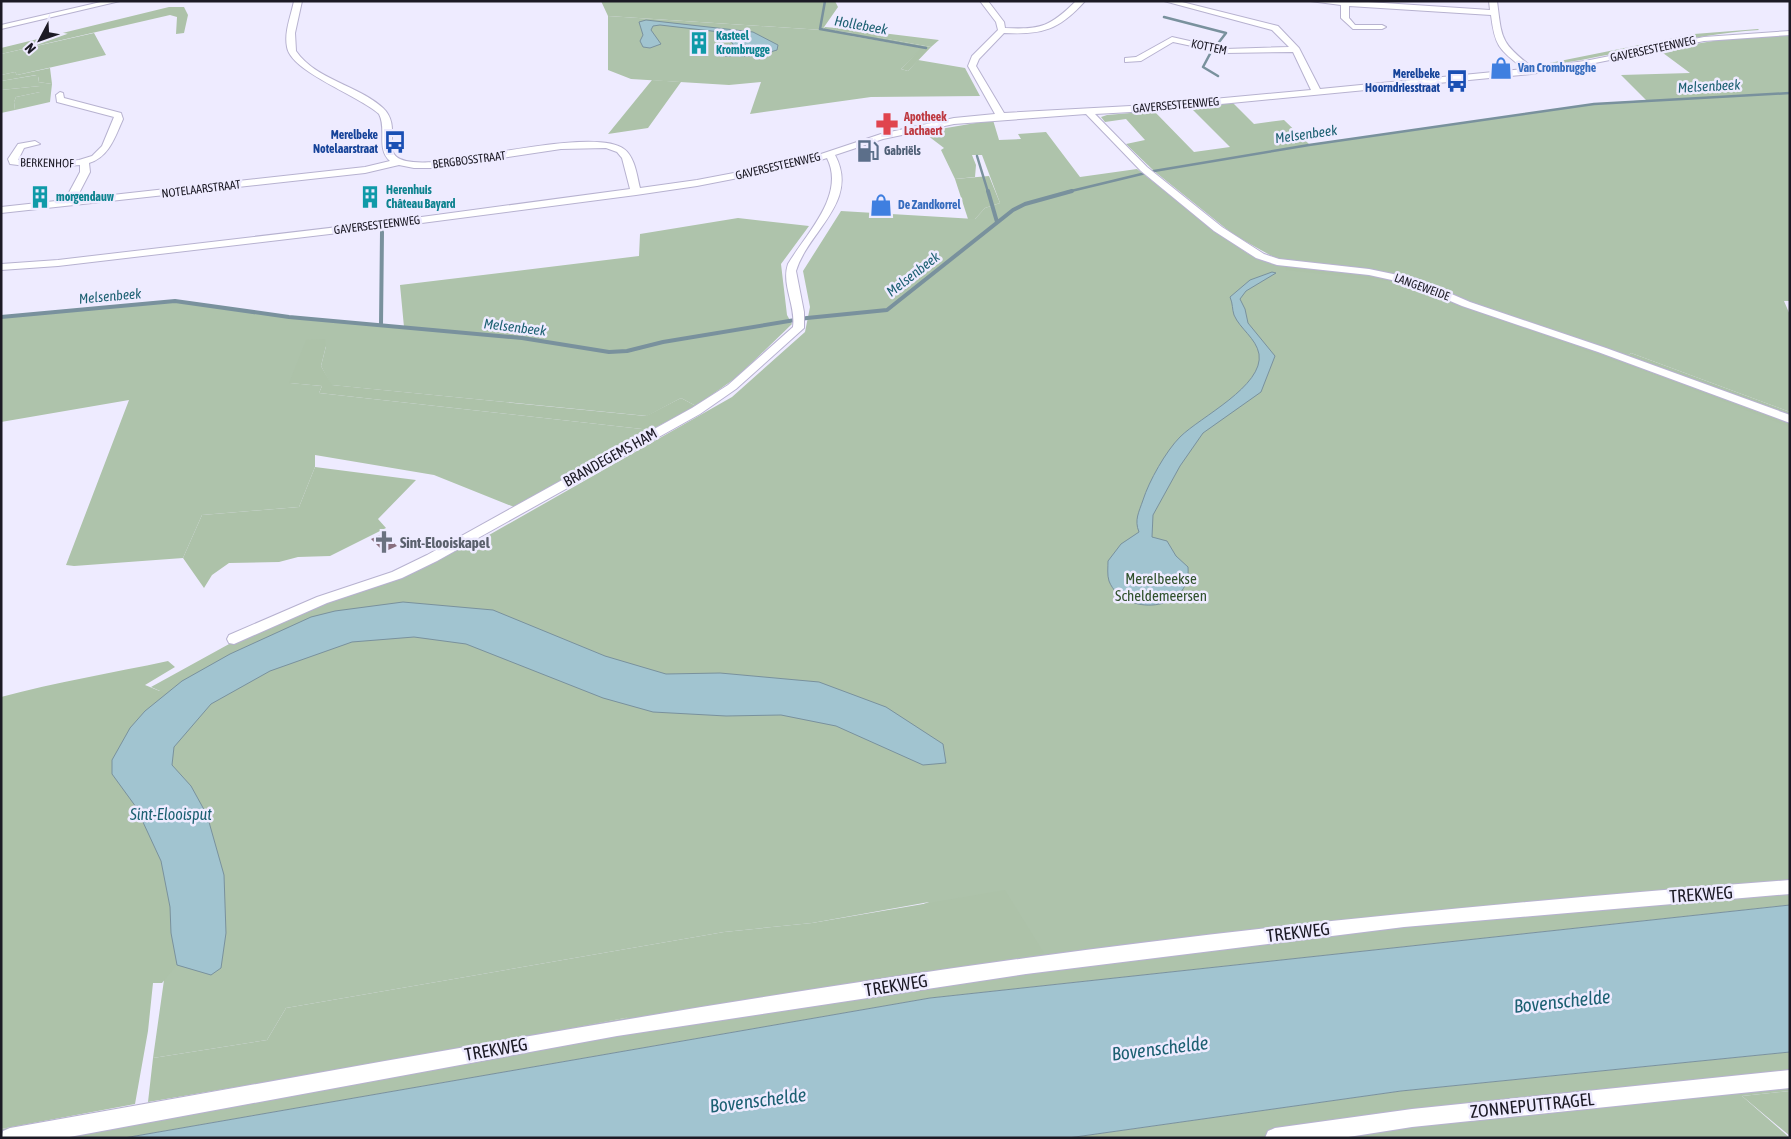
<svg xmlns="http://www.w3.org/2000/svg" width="1791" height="1139" font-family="'Asap Condensed',sans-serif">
<rect width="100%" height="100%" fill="#eeebff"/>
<path fill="#aec3ab" d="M608 16 822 30 825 27 837 28 835 31 853 33 852 36 922 48 901 69 908 71 918 60 965 68 980 96 871 97 750 114 761 82 729 85 631 79 608 70Z
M1758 29 1759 30C1686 35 1616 56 1543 66L1540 65 1694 34Z
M94 33 106 55 17 75 15 72 1 75V54Z
M882 33 939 40 931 47 876 37Z
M1790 34V301H1784L1790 315V412L1631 353 1626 357 1462 299 1401 275 1277 259 1234 235 1154 171 1126 144 1145 140 1126 119 1105 122 1101 117 1107 115 1154 111 1194 152 1230 147 1190 107 1233 103 1254 124 1284 120 1310 145 1594 104 1646 100 1621 75 1690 73 1659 50 1725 39Z
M37 75 39 76 38 82 52 84 50 102 15 110 14 102 16 97 40 92V86L1 90V81Z
M993 120 999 140 1021 139 1018 134 1046 132 1080 177 1137 169 1216 231 1247 253 1261 260 1285 266 1371 273 1790 423V905L930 998 124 1138H1V1129L625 1018 929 902 812 923 724 932 286 1008 267 1040 153 1058 164 980 108 769 113 747 160 691 151 687 240 638 475 537 482 539 732 397 741 389 805 332 810 307 803 271 841 211 975 219 985 208 1000 203 982 155H972L976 165 975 177 955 179 941 150 944 148 923 132Z
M738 218 809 226 781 264 787 315 792 324 737 377 696 406 681 398 647 416 331 385 321 366 326 346 290 383 322 386 319 393 651 430 514 507 434 475 315 455V467L299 507 202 515 183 558 74 566 66 565 129 400 1 422V317L175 301 289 317 404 327 400 285 639 256 640 234Z
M1790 1052V1091L1742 1096 1790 1138H1068L1401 1091Z"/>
<path fill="#adc2a9" d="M601 1H835L838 7 822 30 608 16Z
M169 7H184L188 15 184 33 176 34 177 17 170 15 1 54V48Z
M837 28 882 33 877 37 931 47 908 71 901 69 921 48 852 36 853 33 835 31Z
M50 68 52 84 38 82 39 77 36 75 1 81V75L15 72 17 75Z
M652 80 681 82 648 128 608 134Z
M40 86V92L16 97 14 102 15 110 1 113V90Z
M989 176 1000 203 985 208 975 219H968L955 179Z
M1285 266 1371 273 1401 280 1734 400 1790 423V427L1654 375 1388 281 1286 270Z
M325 339 326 346 321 366 332 385 646 416 681 398 696 406 651 430 319 393 322 386 289 383 306 340Z
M1631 353 1790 412V417L1626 357Z
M315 467 416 480 378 519 386 528 330 556 298 557 279 562 229 563 212 575 204 588 183 558 202 515 299 507Z
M168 661 175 667 145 685 167 694 145 711 112 760V774L136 807 161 861 170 907 171 933 177 965 162 983H153L148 1031 135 1104 1 1129V697C56 682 112 673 168 661Z
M1005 890 1044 953 625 1018 439 1053 148 1102 153 1058 267 1040 286 1008 724 932 812 923Z
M1790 1091V1136L1742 1096Z"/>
<path fill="#a1c4d0" stroke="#79919d" d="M646 20 753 32 778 45 777 50 757 56H721L722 51 733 45 729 35 720 32 660 25 653 26 651 30 661 44 650 48 643 47 640 41 643 35 639 22Z
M1272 272 1276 273 1246 291 1240 299 1245 309 1248 323 1275 356 1261 392 1203 433 1180 466 1153 515 1152 537 1167 541 1176 556 1188 567C1192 613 1123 617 1109 581 1107 575 1108 567 1108 561L1121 544 1139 532C1134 520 1139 512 1143 500 1149 481 1166 451 1180 437 1200 417 1264 386 1259 354 1256 338 1240 329 1234 315 1232 309 1233 304 1230 297L1250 280Z
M403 602 493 610 605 656 666 674 720 673 819 682 886 707 943 744 946 763 923 765 836 726 781 715 726 716 653 712 603 698 466 644 414 637 352 642 270 671 211 704 174 747 172 765 191 786 207 815 224 875 226 933 221 968 211 975 177 965 171 933 170 907 161 861 136 807 112 774V760L130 728 145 711 182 681 230 654 311 617 335 611Z
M1790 905V1052L1401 1091 1068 1138H124L930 998Z"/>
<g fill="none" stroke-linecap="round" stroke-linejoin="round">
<path stroke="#79919d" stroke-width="2.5" d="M825 1 820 29 926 48
M1164 17 1226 33 1216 46
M1211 52 1203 67 1218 76
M977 156 988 192
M1067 192 1154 171 1309 145 1594 104 1790 93"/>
<path stroke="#79919d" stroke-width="4" d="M988 191 997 222
M1 317 175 301 289 317 522 338 609 352 627 351 663 342 807 318 887 310 1013 210 1025 204 1072 191
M381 325 382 232"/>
</g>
<path fill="#896e7e" d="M384 533 397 546 384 552 371 539Z"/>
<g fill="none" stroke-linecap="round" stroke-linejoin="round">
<defs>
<path id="minor" d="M105 1H120L1 29V25Z
M294 1H302L295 33 296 51C316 80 358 85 383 108 409 133 363 167 435 162 473 159 597 128 624 149 635 157 637 176 640 188L697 180 803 160 881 134 954 118 995 114 968 66 972 56 998 30 996 22 980 1H988L1004 22 1005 28C1041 30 1051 26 1076 1H1085C1059 30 1042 35 1004 33L979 59 976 66 1004 113 1149 105 1311 90 1293 52 1225 53 1173 42 1141 61 1125 62V58L1136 57 1172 37 1225 49 1289 47 1272 30 1164 1H1178L1278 26 1299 48 1320 89 1524 69C1499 49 1495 47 1491 15L1349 6V18L1355 25H1382L1386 27 1382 29H1353L1341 18V5L1310 1H1353L1490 10 1489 1H1497C1502 40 1500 42 1533 68L1585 61 1704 37 1790 31V35L1704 41 1585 65 1531 74 1149 111 1095 114 1147 167 1222 227 1264 254 1279 259 1369 269 1417 279 1470 302 1606 348 1790 415V423L1598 352 1462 306 1410 284 1369 275 1277 265 1256 258 1214 231 1141 171 1086 114 954 124 883 139 835 155C860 202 808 231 796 271L804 312V328L736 389 700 414 437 561 402 578 327 603 234 644 229 643 227 639 229 635 317 597 392 572 427 555 692 408 728 385 793 327C796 305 781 285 788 264 806 234 846 195 827 158L805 165 697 186 636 195 414 224 58 266 1 270V264L58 260 414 218 630 189 622 158 617 152 606 148 561 149 435 168H414L399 165 365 173 1 213V207L65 200 80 172V165L42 168 10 164 8 159 18 144 35 141 40 144 24 148 18 160 54 162 79 160 92 156 102 146 114 117 57 102 56 95 60 92 63 93 64 98 121 113 123 119C115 137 109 157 89 163L90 172 76 199 365 167 390 161C376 149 387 129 379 114 360 96 291 72 287 47 284 32 291 16 294 1Z
M1790 880V894L1404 927 1026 974 617 1036 64 1138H1L3 1131 10 1128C348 1068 685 1005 1026 958 1280 923 1534 900 1790 880Z
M1790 1070V1088L1412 1127 1342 1138H1265L1268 1131 1275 1128 1412 1109Z"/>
</defs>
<use href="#minor" stroke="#b7b2d0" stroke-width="2"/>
<use href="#minor" fill="#fff" fill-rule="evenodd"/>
</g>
<defs>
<symbol id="building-bare" viewBox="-9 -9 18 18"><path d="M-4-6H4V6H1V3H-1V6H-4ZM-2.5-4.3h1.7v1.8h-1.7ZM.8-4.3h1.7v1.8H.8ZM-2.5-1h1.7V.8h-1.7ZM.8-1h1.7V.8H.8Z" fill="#0f9aa8" stroke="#eeebff" stroke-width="2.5" paint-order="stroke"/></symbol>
<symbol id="shop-bare" viewBox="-9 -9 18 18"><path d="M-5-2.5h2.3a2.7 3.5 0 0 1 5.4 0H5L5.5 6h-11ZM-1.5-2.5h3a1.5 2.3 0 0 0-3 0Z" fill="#3f7fe0" stroke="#eeebff" stroke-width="2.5" paint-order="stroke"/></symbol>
<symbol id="bus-bare" viewBox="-9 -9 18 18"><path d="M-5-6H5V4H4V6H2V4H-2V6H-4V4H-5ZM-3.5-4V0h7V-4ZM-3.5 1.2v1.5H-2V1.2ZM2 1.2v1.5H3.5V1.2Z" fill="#1a4fb4" stroke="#eeebff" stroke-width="2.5" paint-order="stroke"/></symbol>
<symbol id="pharmacy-bare" viewBox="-9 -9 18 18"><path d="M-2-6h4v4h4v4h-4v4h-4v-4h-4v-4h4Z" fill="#e0444e" stroke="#eeebff" stroke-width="2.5" paint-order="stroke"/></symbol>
<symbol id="fuel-bare" viewBox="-9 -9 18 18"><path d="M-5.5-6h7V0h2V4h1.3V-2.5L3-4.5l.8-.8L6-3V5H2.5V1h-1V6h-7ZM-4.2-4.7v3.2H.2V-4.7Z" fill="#5c6f8a" stroke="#eeebff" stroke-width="2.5" paint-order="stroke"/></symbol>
<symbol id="church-bare" viewBox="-9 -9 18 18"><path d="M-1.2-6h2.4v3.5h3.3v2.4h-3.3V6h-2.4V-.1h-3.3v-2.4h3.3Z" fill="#6b7280" stroke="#eeebff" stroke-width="2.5" paint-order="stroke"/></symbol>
</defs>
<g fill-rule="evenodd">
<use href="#building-bare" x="683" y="27" width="32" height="32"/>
<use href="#shop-bare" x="1485" y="52" width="32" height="32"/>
<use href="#bus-bare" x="1441" y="65" width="32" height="32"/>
<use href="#pharmacy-bare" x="871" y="108" width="32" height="32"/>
<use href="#bus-bare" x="379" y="126" width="32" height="32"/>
<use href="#fuel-bare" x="852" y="135" width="32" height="32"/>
<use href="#building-bare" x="24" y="181" width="32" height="32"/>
<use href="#building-bare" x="354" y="181" width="32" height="32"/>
<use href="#shop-bare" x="865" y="189" width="32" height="32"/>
<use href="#church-bare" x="368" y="526" width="32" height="32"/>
</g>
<g text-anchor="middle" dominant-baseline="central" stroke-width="5" stroke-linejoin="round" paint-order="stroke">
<g font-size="12" font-weight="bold" fill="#0d838f" stroke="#eeebff" text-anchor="start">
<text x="716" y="36">Kasteel<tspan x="716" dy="14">Krombrugge</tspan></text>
<text x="386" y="190">Herenhuis<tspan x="386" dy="14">Château Bayard</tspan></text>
<text x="56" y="197">morgendauw</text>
</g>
<g font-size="12" fill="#1c1a25" stroke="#eeebff">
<text transform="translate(1209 47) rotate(12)">KOTTEM</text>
<text transform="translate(1653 49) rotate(-12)">GAVERSESTEENWEG</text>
<text transform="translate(1176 105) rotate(-5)">GAVERSESTEENWEG</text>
<text transform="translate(469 160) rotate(-7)">BERGBOSSTRAAT</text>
<text transform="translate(47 163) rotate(1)">BERKENHOF</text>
<text transform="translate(778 166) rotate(-13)">GAVERSESTEENWEG</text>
<text transform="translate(201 189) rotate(-7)">NOTELAARSTRAAT</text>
<text transform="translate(377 225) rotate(-7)">GAVERSESTEENWEG</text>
<text transform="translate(1422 287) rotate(20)">LANGEWEIDE</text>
</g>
<g font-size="12" font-weight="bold" fill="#366cbe" stroke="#eeebff" text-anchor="start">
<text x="1518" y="68">Van Crombrugghe</text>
<text x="898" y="205">De Zandkorrel</text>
</g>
<g font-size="12" font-weight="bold" fill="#164399" stroke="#eeebff" text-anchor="end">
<text x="1440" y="74">Merelbeke<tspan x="1440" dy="14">Hoorndriesstraat</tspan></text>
<text x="378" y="135">Merelbeke<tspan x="378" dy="14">Notelaarstraat</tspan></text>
</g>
<g font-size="12" font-weight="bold" fill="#be3a42" stroke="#eeebff" text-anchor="start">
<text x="904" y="117">Apotheek<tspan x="904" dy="14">Lachaert</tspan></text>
</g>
<g font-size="12" font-weight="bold" fill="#4e5e75" stroke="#eeebff" text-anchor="start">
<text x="884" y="151">Gabriëls</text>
</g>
<g font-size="14" font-style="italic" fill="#1c6072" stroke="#eeebff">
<text transform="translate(861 25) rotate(10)">Hollebeek</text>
<text transform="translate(1709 86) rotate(-3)">Melsenbeek</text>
<text transform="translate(1306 134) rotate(-8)">Melsenbeek</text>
<text transform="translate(913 274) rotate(-38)">Melsenbeek</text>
<text transform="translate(110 296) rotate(-5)">Melsenbeek</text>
<text transform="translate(515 327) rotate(7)">Melsenbeek</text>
</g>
<g font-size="15" fill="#1c1a25" stroke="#eeebff">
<text transform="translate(610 457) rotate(-29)">BRANDEGEMS HAM</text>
</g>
<g font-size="15" font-weight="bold" fill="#5b616d" stroke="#eeebff" text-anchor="start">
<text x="400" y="542">Sint-Elooiskapel</text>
</g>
<g font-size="15" fill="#30512c" stroke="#eeebff">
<text x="1161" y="578">Merelbeekse<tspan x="1161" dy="17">Scheldemeersen</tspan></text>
</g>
<g font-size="16" font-style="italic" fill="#1c6072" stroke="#eeebff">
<text x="171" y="814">Sint-Elooisput</text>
</g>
<g font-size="18" fill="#1c1a25" stroke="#eeebff">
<text transform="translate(1701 894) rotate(-4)">TREKWEG</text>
<text transform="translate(1298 932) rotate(-7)">TREKWEG</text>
<text transform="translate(896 985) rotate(-9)">TREKWEG</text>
<text transform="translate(496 1049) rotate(-10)">TREKWEG</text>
<text transform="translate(1532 1105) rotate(-6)">ZONNEPUTTRAGEL</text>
</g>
<g font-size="19" font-style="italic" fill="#1c6072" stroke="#eeebff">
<text transform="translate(1562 1001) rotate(-6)">Bovenschelde</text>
<text transform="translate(1160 1048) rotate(-7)">Bovenschelde</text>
<text transform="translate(758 1100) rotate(-7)">Bovenschelde</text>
</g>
</g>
<rect width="1791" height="1139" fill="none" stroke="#1c1a25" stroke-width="5"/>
<g transform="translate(40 40) rotate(229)" stroke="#eeebff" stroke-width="4" paint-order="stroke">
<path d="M0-4L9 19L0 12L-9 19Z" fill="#1c1a25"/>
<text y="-8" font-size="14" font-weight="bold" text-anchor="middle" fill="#1c1a25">N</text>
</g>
</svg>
